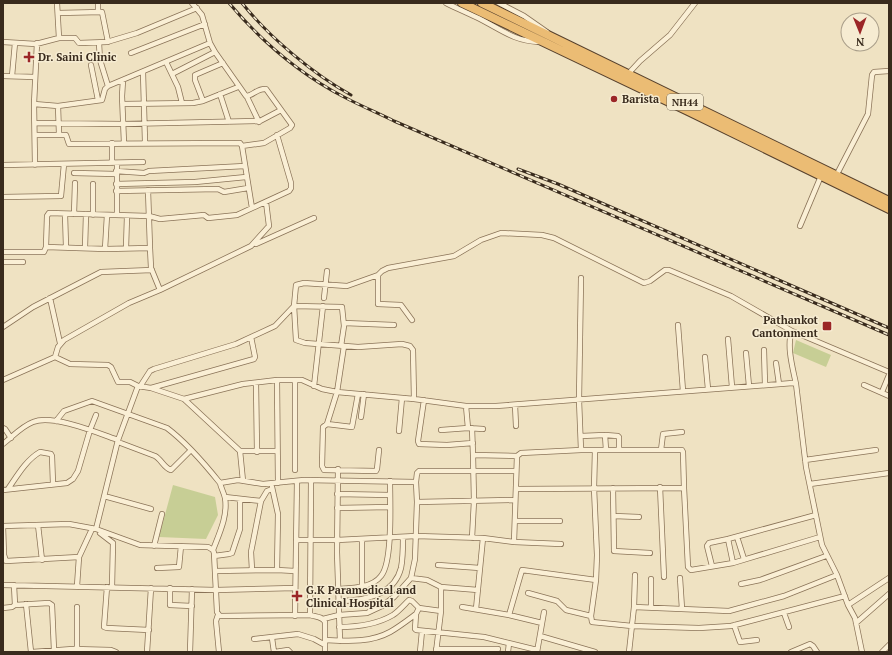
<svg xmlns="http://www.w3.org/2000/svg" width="892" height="655" font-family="'PT Serif',serif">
<rect width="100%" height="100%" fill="#efe2c2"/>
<path fill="#c7ce95" d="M796 340 831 355 826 367 793 353Z
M173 485 215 497 218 515 206 539 159 537Z"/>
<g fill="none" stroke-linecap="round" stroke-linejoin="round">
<defs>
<path id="minor" d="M57 3 59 38
M98 3V12
M192 3 202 15 210 43 215 52 246 96C253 96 257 88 266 89L292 125 290 128 264 143 242 146
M446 3C458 9 470 14 482 20 503 31 515 41 539 42
M499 3 524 16 547 32
M58 13 102 12 108 42
M3 42 36 44 59 38H75L79 43 107 42 137 33 197 8
M99 43 100 60 108 86
M131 53 205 24
M166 62 178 87 182 103
M91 65 98 100
M143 72 145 142
M172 74 215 52
M628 74 640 61 670 35 695 3
M3 76 35 77
M12 76 15 43
M123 80 122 96 124 143
M220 94 229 122
M247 97 259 122
M203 101 195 80V75L223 63
M34 104 58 106 102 100 105 89 108 86 210 43
M123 104 193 103 203 101 238 87
M58 106 59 134
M35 123 123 124 260 121 281 110
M35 135H66L69 144 240 143 242 146 252 208
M112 143V163
M3 165 143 162
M35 165 34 104 37 43
M116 171 144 173 149 171 245 166
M74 173 116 174
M836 176 868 114 872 75 874 72 889 71
M116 184 195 182 246 177
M116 191 218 189 224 192 248 188
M3 197 61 196 64 164
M65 214 66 247
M74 214 75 183
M93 215V184
M117 215V163
M800 226 821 176
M256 244 314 218
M46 247 47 216 49 213 149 216 160 219 204 215 208 218 237 215 289 191 291 188V183L277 135
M85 248 86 214
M126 248 127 216
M150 248 151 268 160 290
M105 249 107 215
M3 252H44L46 247 106 249 150 248 148 190
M3 262H23
M378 275 347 286 304 283 296 285 294 306 296 340 305 343 358 347 402 344 410 346 413 350 414 399
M50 298 60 343
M324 298 327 271
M412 320 401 305 378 304V275L382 271 388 268 454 256 481 240 501 233 542 235 554 238 644 283 650 281 665 270H669L731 296 792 331 889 372
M344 323 394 325
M678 325 683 391
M3 327 33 307 101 272 152 270
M792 331C786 345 793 369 796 384
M728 339 732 387
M344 346 337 392 327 424 323 427 322 466 324 470 376 471 377 469 379 450
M764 350 765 385
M746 353 749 386
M55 357 70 364 108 365 111 367 118 382H130L138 386
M705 357 708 389
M776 363 779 384
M3 380 55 357 58 347 64 340 129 303 160 290 251 246 269 226 266 202
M277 380 278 483
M295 380V470
M256 383 257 452
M141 385 150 371 154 369 236 344 275 326 294 306 342 307 344 326 341 346
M864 385 889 396
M314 386 323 306
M151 388 254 359 255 357 251 337
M882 392 889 375
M184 399 243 384 277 380H302L322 389 337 392 414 399 466 406H496L793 383 796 384 806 467 822 545 837 575 848 605 855 618 862 652
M424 400 418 441 419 444 447 445 473 443
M515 405 516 426
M466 406 468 428
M361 417 364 394
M56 421 64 411 92 401 167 428C187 443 204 463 220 483
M327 424 352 427 358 394
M3 428 5 429 11 438
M472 428 473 455
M441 430 468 428 483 429
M399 431 402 398
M605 435 606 450
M581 436 605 435 618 436 619 437V450
M118 442 155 456C161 459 164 468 171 470L191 450
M3 444C12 437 22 426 33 422 53 414 98 433 118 440
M581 450 579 400 581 278
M595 450 594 488 597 555 596 580 591 616 592 622 632 626 699 628 731 626 845 596
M661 450 663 434 682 432
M240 451H277
M805 460 876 450
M338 469 337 552 340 641
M416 482 417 502
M810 484 889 473
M272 487 278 514 277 570
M660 487 664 577
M613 488 614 551 650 553
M8 489C17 476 26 460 40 452L51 454 52 456 53 484
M516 489 684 488 688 567 691 570 733 563 820 537
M3 490 67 483 73 479 78 471 90 430 96 415
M337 494 390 495
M104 496 151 509
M225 497 261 501
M337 508 390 507
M614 516 639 517
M515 521H560
M38 525 42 560
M3 526 69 524 96 529 118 440 138 386 151 388 184 399 240 451 243 481
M3 526 4 555 6 561 79 557 77 586
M96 529 140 545 208 547 213 550 214 553 217 612 220 616 310 615C316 617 322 616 325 622V652
M100 533 113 543 112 587
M737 537 744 559
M472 538 474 501 473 455 517 456
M362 539V587
M728 539 733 563
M296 540H337L416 536 483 538 514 542 517 456 521 453 581 450H682L683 452 684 488
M514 542 561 544
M154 546 162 514
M213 550C219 534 228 516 225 498 224 493 221 488 220 483L238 480 263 484 304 480 416 482 417 473 419 471H516
M214 556 229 554 232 553 240 529V499
M79 557 92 529
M438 565 480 568
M712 566 707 546 709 543 728 539 816 515
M157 568 179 567 181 546
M252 570 251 552 261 501 267 491 272 489
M215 571 277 570 295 571
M411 578 427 580 441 587V611L419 608 416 614 415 629 416 630 484 637 537 650
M680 578 682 609
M741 584 760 580 826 556
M3 585 216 590 295 588
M14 585 15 605 49 603 52 605 54 650
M107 587 104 627 107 628 149 630
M441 587 478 590
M170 588V605L192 606
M338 589C352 588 372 588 381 576 393 562 390 501 390 481
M528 593 557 601 566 610 591 616
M338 601C363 601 394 596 401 568 403 558 403 547 403 537
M26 604 31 652
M848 605 889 578
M462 607 509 615 542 623
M634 607 729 611 784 596 837 575
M651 607V579
M3 608 12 607 15 605
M476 609 483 538
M784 613 789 627
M218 615 216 621 219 652
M310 615 311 480
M509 615 522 570 596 580
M295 616 297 481
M323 619 339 615 367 613 382 606 394 597 411 578 415 559 417 502 515 500
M856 623 889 594
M734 625 740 642 757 640
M339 627C358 627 376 625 393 615 399 611 404 605 409 600L412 601 419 608
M540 636 595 652
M272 638 274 652
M254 639 298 634 314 639 325 645
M325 640C347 641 370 643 390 632 399 627 408 620 416 614
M77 649V607
M436 649H498
M32 652 73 649 111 650 116 652
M147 652 151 588
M190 652 192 589
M275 652 288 650 290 652
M420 652 422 631
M436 652 441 611
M508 652 509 643
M537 652 544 612
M629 652 634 607 635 575
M791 652 810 644 813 646 817 652
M882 652 889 645"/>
<path id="trunk" d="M462 3 688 111 889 209
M482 3 889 201"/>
</defs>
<use href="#minor" stroke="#8a7358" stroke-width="6"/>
<use href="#trunk" stroke="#57412d" stroke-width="10"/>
<use href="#minor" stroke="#faefd5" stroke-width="4.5"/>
<use href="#trunk" stroke="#ebbc74" stroke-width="8"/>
<defs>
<path id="rail" d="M229 3C261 41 300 74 344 97 361 106 378 113 394 121L889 335
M242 3C269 37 313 74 351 95
M518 169 558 184 889 328"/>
</defs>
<use href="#rail" stroke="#392b1d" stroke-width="3"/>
<use href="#rail" stroke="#f6ecd2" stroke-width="1.5" stroke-dasharray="4.5" stroke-linecap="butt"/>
</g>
<g fill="#9b2627" stroke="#f6ecd2" stroke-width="1.5">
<path d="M27 51h4v4h4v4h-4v4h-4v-4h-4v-4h4z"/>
<circle cx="614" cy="99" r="4"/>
<rect x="822" y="321" width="10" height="10" rx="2"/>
<path d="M295 590h4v4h4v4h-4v4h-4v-4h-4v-4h4z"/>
</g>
<g text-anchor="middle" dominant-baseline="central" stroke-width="3" stroke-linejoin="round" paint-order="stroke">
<rect fill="#f6ecd2" stroke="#726553" stroke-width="1" x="667" y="94" width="36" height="16" rx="3"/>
<g font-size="10" font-weight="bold" fill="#392b1d">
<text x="685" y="102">NH44</text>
</g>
<g font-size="11" font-weight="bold" fill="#392b1d" stroke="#f6ecd2" text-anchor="start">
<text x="38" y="57">Dr. Saini Clinic</text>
<text x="622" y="99">Barista</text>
<text x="818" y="320" text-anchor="end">Pathankot<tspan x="818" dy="13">Cantonment</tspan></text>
<text x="306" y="590">G.K Paramedical and<tspan x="306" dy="13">Clinical Hospital</tspan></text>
</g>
</g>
<rect width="892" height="655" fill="none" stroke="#392b1d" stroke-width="8"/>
<g transform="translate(860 32) rotate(179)"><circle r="19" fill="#f6ecd2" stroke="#aa9f8a"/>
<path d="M0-3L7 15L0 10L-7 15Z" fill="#9b2627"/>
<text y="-6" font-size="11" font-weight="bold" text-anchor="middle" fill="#392b1d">N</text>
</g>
</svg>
